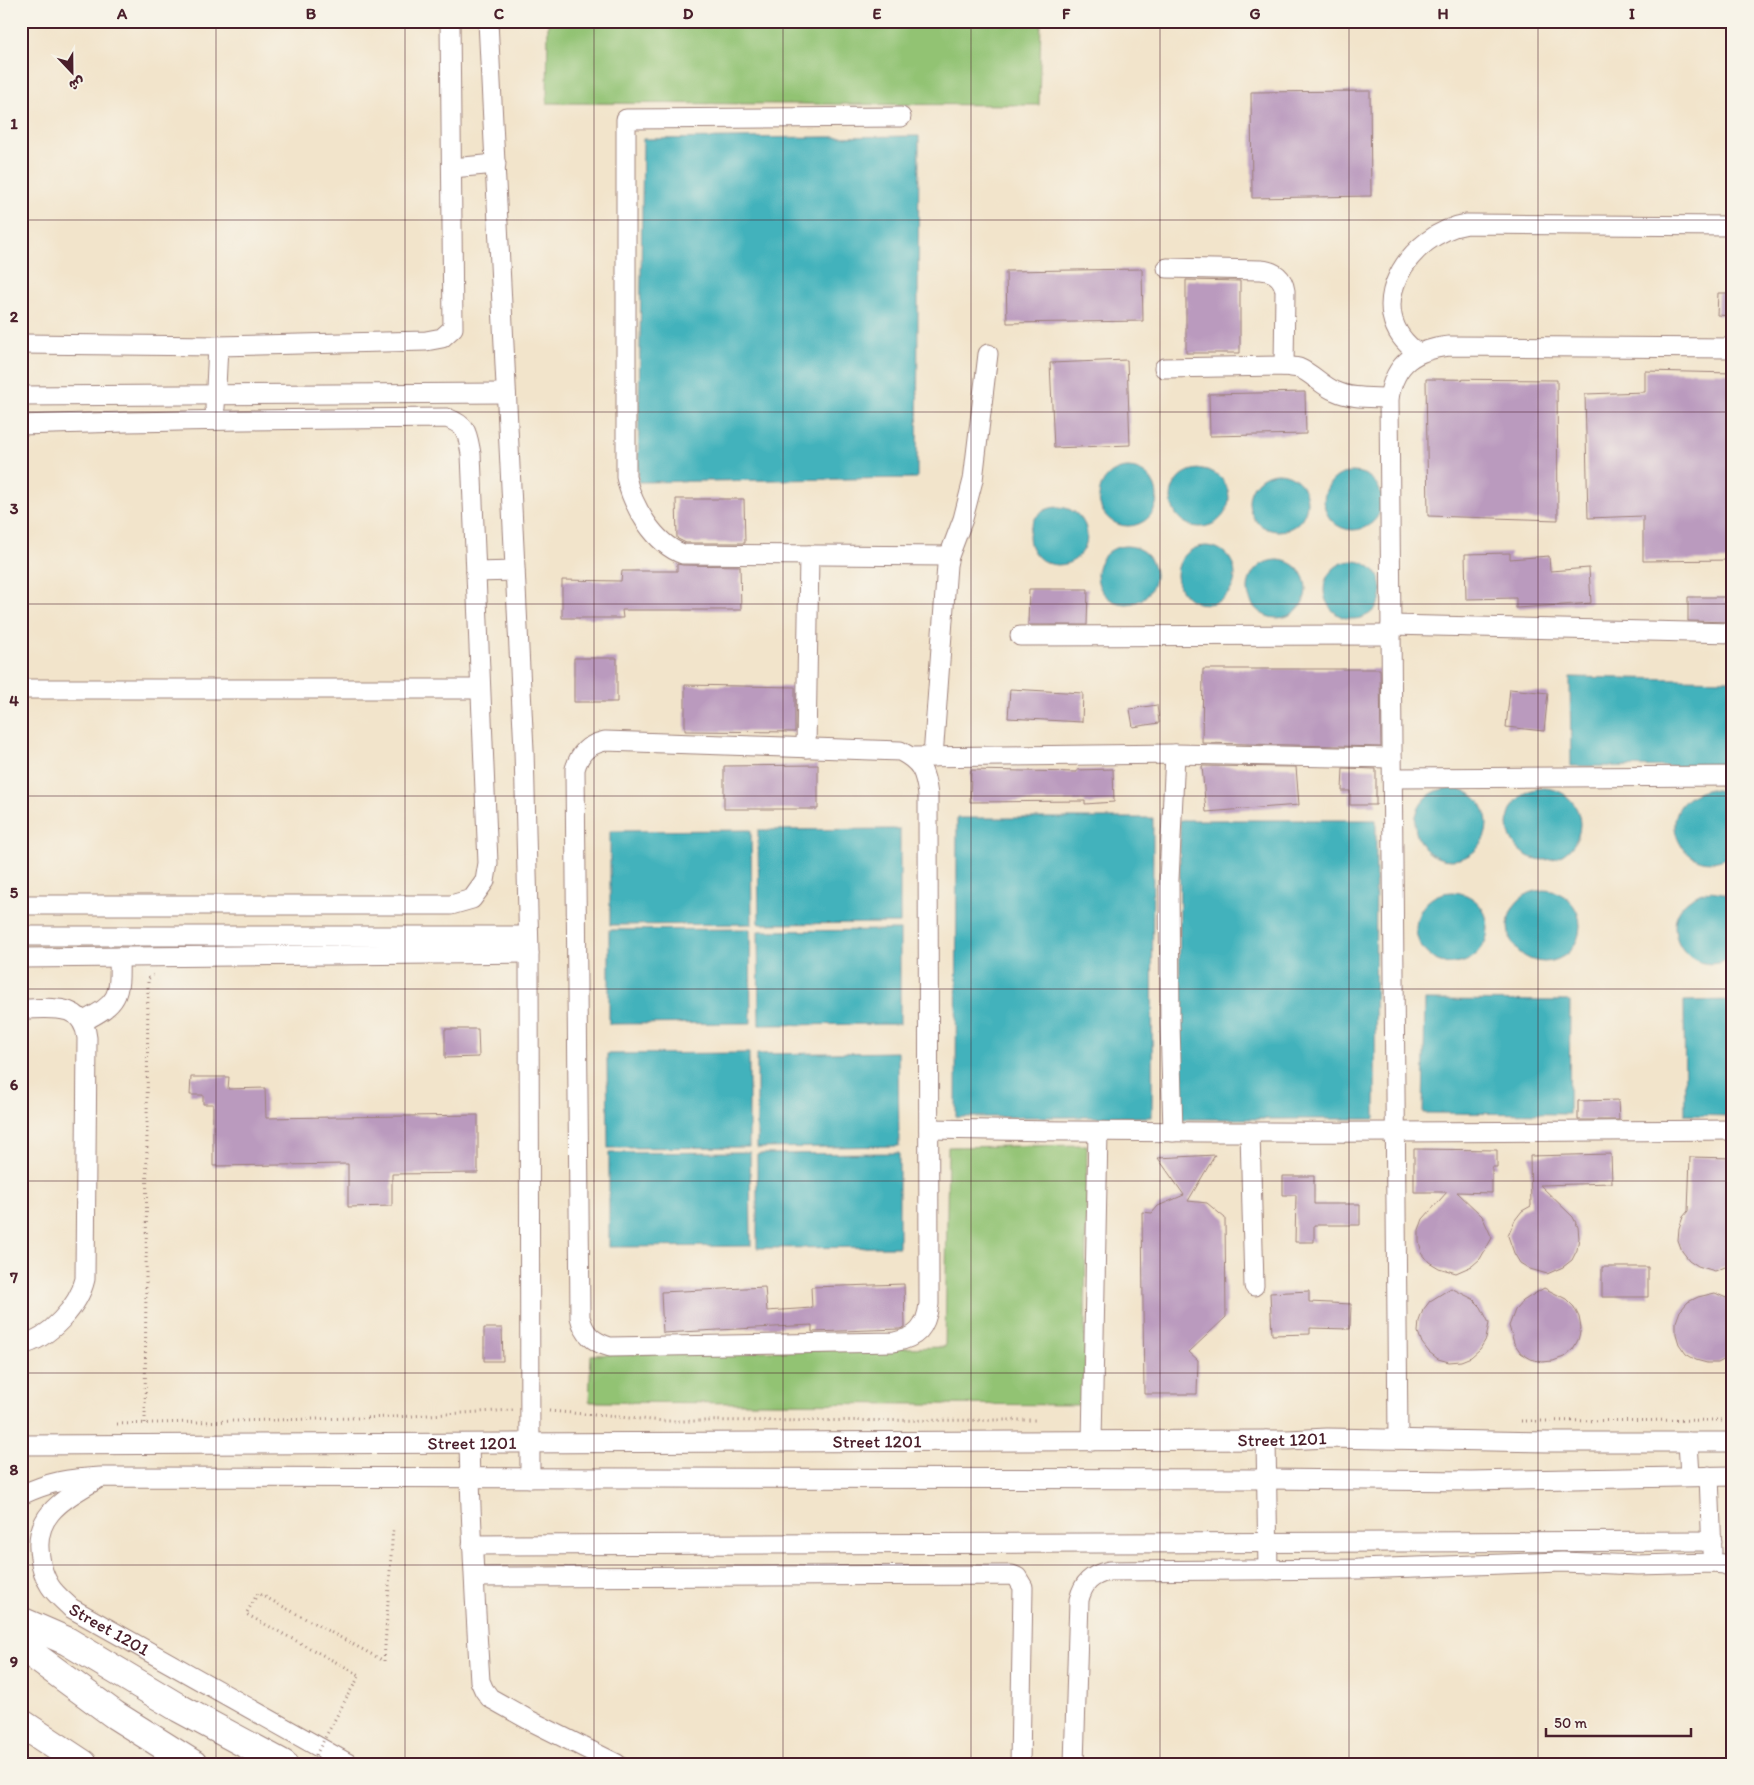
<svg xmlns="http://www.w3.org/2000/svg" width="1754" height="1785" font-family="Itim,'Playpen Sans Arabic',sans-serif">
<rect width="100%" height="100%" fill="#f7f3e8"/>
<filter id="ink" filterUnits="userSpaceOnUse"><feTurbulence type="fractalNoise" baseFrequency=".02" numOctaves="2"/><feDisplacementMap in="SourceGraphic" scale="10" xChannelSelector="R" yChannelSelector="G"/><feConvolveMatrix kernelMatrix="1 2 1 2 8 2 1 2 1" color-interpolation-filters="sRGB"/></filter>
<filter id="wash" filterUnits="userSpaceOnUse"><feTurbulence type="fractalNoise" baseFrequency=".0096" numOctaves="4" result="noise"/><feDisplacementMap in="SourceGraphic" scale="20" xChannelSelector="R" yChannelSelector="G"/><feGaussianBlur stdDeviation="1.12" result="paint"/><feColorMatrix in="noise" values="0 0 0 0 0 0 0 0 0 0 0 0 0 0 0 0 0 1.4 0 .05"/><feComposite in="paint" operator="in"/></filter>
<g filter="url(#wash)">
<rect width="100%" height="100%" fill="#f2e4cb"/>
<path fill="#92c373" stroke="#6e714f" d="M548 21H1041L1039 105 547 103Z
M1087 1145 1084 1405 589 1402 591 1355 945 1347 948 1147Z"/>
<path fill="#43b2bc" stroke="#466874" d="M919 136 917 478 638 482 643 139Z
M1099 497a29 29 0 1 1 58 0a29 29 0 1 1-58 0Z
M1171 498a29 29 0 1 1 58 0a29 29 0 1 1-58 0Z
M1324 501a29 29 0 1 1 58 0a29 29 0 1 1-58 0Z
M1249 502a29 29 0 1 1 58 0a29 29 0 1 1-58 0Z
M1029 536a29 29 0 1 1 58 0a29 29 0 1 1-58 0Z
M1177 575a29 29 0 1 1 58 0a29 29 0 1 1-58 0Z
M1097 575a29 29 0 1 1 58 0a29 29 0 1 1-58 0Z
M1248 589a29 29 0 1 1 58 0a29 29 0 1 1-58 0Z
M1324 590a29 29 0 1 1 58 0a29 29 0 1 1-58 0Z
M1570 677 1733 680V767L1571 766Z
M1508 824a36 36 0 1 1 72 0a36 36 0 1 1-72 0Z
M1415 824a36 36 0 1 1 72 0a36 36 0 1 1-72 0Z
M1711 789 1722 791 1733 796V854C1683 888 1643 801 1711 789Z
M957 818H1153L1152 1117H956Z
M1180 820H1376L1375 1119H1179Z
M900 829V923L759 924 758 830Z
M751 830 752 924 610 925V831Z
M1508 926a36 36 0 1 1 72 0a36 36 0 1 1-72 0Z
M1711 891 1723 893 1733 898V957C1682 988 1644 904 1711 891Z
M1416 928a36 36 0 1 1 72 0a36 36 0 1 1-72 0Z
M750 929 751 1023 609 1024V930Z
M900 930V1024L759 1025 758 931Z
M1425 1000 1570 1001 1569 1114 1423 1113Z
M1733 1000V1116L1685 1115 1684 1001Z
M898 1052 899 1146 757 1148V1054Z
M749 1053V1147L608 1148 607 1054Z
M750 1152 751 1246 609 1247V1153Z
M899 1153V1247L757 1248V1154Z"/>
<g id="blocks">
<path fill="#ba9abe" d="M1370 91 1371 196 1252 198 1251 92Z
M1142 269 1143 321 1007 323 1006 271Z
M1186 280 1240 281V353H1186Z
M1718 293H1733V316L1717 315Z
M1127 360 1130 445 1054 448 1050 363Z
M1645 371 1733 373V560L1643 561V516L1588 518 1585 394 1645 392Z
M1426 379 1557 380 1558 520 1428 516Z
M1305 392 1306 434 1210 436 1209 394Z
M676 499H744L745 543H686L678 539 677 538Z
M1510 553V559L1549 556 1550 571 1589 568 1591 603 1516 608V598L1466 599 1465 554Z
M677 564 683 565 740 566 741 610H622L623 618H562V580L621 581 622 571H677Z
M1029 589H1088L1087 625H1028Z
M1688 597H1725V602H1733V622L1688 621Z
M574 658H617V702H574Z
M1203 669H1380L1381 747 1202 743Z
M685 685 795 687V732L685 731Z
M1010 689 1083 693 1082 722 1008 718Z
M1510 689 1548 693 1544 731 1506 727Z
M1157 705 1159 723 1133 727 1130 709Z
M818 765V809H724V766Z
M1202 766 1296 767 1299 805 1206 812Z
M1343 768 1376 769V805H1350V791H1342Z
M1113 769 1114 802 1085 804V801L970 802 971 770 1077 772V770Z
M445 1029H478L479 1057 445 1058Z
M191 1077H229L228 1089 265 1088 266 1118 478 1115V1173L392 1174V1206L348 1207V1164L213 1166V1104H203V1095H190Z
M1618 1100 1619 1120H1578V1101Z
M1414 1149 1497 1150V1167H1492V1193L1457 1192 1482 1216 1492 1238 1480 1259 1472 1266 1456 1273 1439 1268 1429 1262 1422 1253 1419 1242V1230L1423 1219 1447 1192H1414Z
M1611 1154 1612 1183 1540 1185 1573 1217 1578 1227 1579 1238 1577 1250 1572 1260 1563 1267 1547 1274 1530 1269 1520 1263 1514 1253 1508 1236 1515 1220 1522 1211 1531 1206 1530 1156Z
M1215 1155 1188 1201 1207 1203 1225 1218 1226 1317 1189 1352 1198 1360 1197 1394H1144L1142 1212 1152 1213 1158 1206 1184 1195 1158 1158Z
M1690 1157 1733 1158V1264L1715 1271 1698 1266 1689 1260 1682 1251 1678 1240 1679 1228 1683 1217 1688 1211Z
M1283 1176H1314V1204H1360V1225H1314V1242H1295L1296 1195H1283Z
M1602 1267H1648V1297H1602Z
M904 1284 905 1327 900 1329 812 1332V1325L663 1333 661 1292 765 1287 767 1311 812 1308 811 1287Z
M1451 1288 1473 1299 1481 1307 1489 1323 1486 1339 1480 1349 1471 1357 1461 1361 1449 1362 1438 1359 1429 1352 1422 1343 1418 1332 1419 1321 1423 1310 1430 1301Z
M1544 1288 1566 1299 1574 1307 1579 1317 1581 1328 1578 1340 1573 1349 1564 1357 1553 1361 1542 1362 1531 1359 1521 1353 1514 1343 1509 1326 1515 1310 1523 1301Z
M1309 1291V1302L1351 1304 1350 1329 1310 1328V1334L1272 1335 1270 1293Z
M1715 1293 1733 1301V1355L1718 1363H1707L1696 1360 1686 1354 1679 1344 1676 1334V1322L1680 1311 1688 1302 1698 1297Z
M484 1328H502L503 1361H484Z"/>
</g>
</g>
<g filter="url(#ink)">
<use href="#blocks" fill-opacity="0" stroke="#9e827b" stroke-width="1"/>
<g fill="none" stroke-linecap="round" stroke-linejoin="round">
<defs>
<g id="minor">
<path d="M488 21 524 750 529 953 530 1478"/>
<path d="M901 117 626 119V477C632 505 654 544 683 554L949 556"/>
<path d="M452 168 496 164"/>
<path d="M1167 268 1261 270C1275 271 1283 278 1285 291L1284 366"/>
<path d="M21 344 218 346 426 341 442 338 453 328 450 21"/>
<path d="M1418 353C1358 311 1409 233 1467 224L1733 226"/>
<path d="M1164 368 1284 366C1289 367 1294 367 1299 368 1312 373 1322 386 1335 391 1352 399 1371 397 1389 398"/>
<path d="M21 396 506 393"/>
<path d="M215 408 218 346"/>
<path d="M21 425C163 420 305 419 447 418 468 426 467 433 471 454L488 863 485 881 472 899 451 905H21"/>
<path d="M476 572 515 571"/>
<path d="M1391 625 1733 633"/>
<path d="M1020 636 1391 635"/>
<path d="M21 689H480"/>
<path d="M605 741 900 751C922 762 925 772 928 795L929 1304C926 1328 917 1338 894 1342L610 1347C593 1342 584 1334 580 1317L575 769C580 752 588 745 605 741Z"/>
<path d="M806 748 809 555"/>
<path d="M913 757 1175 754 1392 758"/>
<path d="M933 757 947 565 949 556 963 519 973 480 988 354"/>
<path d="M1392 778 1733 776"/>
<path d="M21 936H528"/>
<path d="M21 958 529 953"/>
<path d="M21 1009C49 1009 83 1001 87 1038L85 1279C79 1306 49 1339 21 1345"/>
<path d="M82 1022C119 1003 120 997 119 957"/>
<path d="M929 1129C1197 1134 1465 1132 1733 1130"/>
<path d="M1173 1132 1170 1024 1169 880 1175 754"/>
<path d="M1250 1132 1254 1286"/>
<path d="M1398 1439 1389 398C1395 362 1415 350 1449 346L1733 348"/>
<path d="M1266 1440 1268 1570"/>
<path d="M1092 1441 1098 1132"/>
<path d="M1688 1442 1690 1476"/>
<path d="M469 1444C471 1523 475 1602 480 1681L484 1690 490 1698 529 1720 617 1764"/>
<path id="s1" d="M21 1445 1288 1440 1327 1438 1549 1442H1733"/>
<path d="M1709 1476 1712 1552"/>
<path id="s2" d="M99 1478C67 1498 32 1513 40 1557 41 1566 45 1578 50 1586 55 1594 64 1601 71 1608L349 1764"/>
<path d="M21 1495C52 1481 67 1479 100 1477L1266 1479 1471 1481 1733 1476"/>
<path d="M472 1545 1712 1541"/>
<path d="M475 1577 1012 1575 1017 1577 1023 1587 1020 1764"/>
<path d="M1074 1764 1079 1600C1083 1583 1091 1575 1109 1571L1358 1569 1562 1562 1638 1565 1713 1563 1724 1564 1733 1568"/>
</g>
<path id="highway" d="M21 1621 67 1641 179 1708 283 1764
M21 1646 115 1715 193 1764
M21 1723 83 1764"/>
</defs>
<use href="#minor" stroke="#9e827b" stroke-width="21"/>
<use href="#highway" stroke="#9e827b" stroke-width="30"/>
<path stroke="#9e827b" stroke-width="3" stroke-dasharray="1 4" stroke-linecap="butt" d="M549 1411 664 1421 1037 1420
M1521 1421 1733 1420
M145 1423 148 979 153 975
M117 1424 394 1417 513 1410
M348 1695 360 1675 246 1614 258 1593 384 1661 393 1527"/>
<use href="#minor" stroke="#fff" stroke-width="19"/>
<use href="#highway" stroke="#fff" stroke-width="28"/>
<path stroke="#9e827b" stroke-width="3" stroke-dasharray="1 4" stroke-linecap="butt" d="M311 1764 348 1695"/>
</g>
</g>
<path fill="none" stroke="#4a1f2b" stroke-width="1" stroke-opacity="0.55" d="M216 21V1764M405 21V1764M594 21V1764M783 21V1764M971 21V1764M1160 21V1764M1349 21V1764M1538 21V1764M21 220H1733M21 412H1733M21 604H1733M21 796H1733M21 989H1733M21 1181H1733M21 1373H1733M21 1565H1733"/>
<g text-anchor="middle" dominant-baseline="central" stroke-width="4" stroke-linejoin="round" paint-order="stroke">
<g font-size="18" fill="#4a1f2b" stroke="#f7f3e8">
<text stroke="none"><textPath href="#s1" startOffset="1261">Street 1201</textPath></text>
<text stroke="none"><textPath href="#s1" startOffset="856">Street 1201</textPath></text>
<text stroke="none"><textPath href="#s1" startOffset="451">Street 1201</textPath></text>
<text stroke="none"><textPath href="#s2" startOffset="212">Street 1201</textPath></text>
</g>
</g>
<rect width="1754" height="1785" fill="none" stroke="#f7f3e8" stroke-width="55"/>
<g transform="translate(72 72) rotate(158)" stroke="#f7f3e8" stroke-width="4" paint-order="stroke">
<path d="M0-4L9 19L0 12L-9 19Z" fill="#4a1f2b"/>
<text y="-8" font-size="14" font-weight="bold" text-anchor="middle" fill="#4a1f2b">ش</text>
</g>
<path d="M1546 1728v8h145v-8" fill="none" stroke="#4a1f2b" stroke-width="2.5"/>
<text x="1554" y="1728" font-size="15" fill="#4a1f2b" stroke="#f7f3e8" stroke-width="4" paint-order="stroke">50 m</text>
<rect x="28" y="28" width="1698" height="1730" fill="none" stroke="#4a1f2b" stroke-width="2"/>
<g font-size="16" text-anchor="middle" font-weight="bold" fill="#4a1f2b">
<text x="122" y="19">A</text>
<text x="311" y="19">B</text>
<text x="499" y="19">C</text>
<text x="688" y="19">D</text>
<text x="877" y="19">E</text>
<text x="1066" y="19">F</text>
<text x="1255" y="19">G</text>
<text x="1443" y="19">H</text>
<text x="1632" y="19">I</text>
<text x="14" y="129">1</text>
<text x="14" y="322">2</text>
<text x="14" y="514">3</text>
<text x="14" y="706">4</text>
<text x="14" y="898">5</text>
<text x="14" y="1090">6</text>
<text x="14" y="1283">7</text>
<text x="14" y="1475">8</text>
<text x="14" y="1667">9</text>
</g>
</svg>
